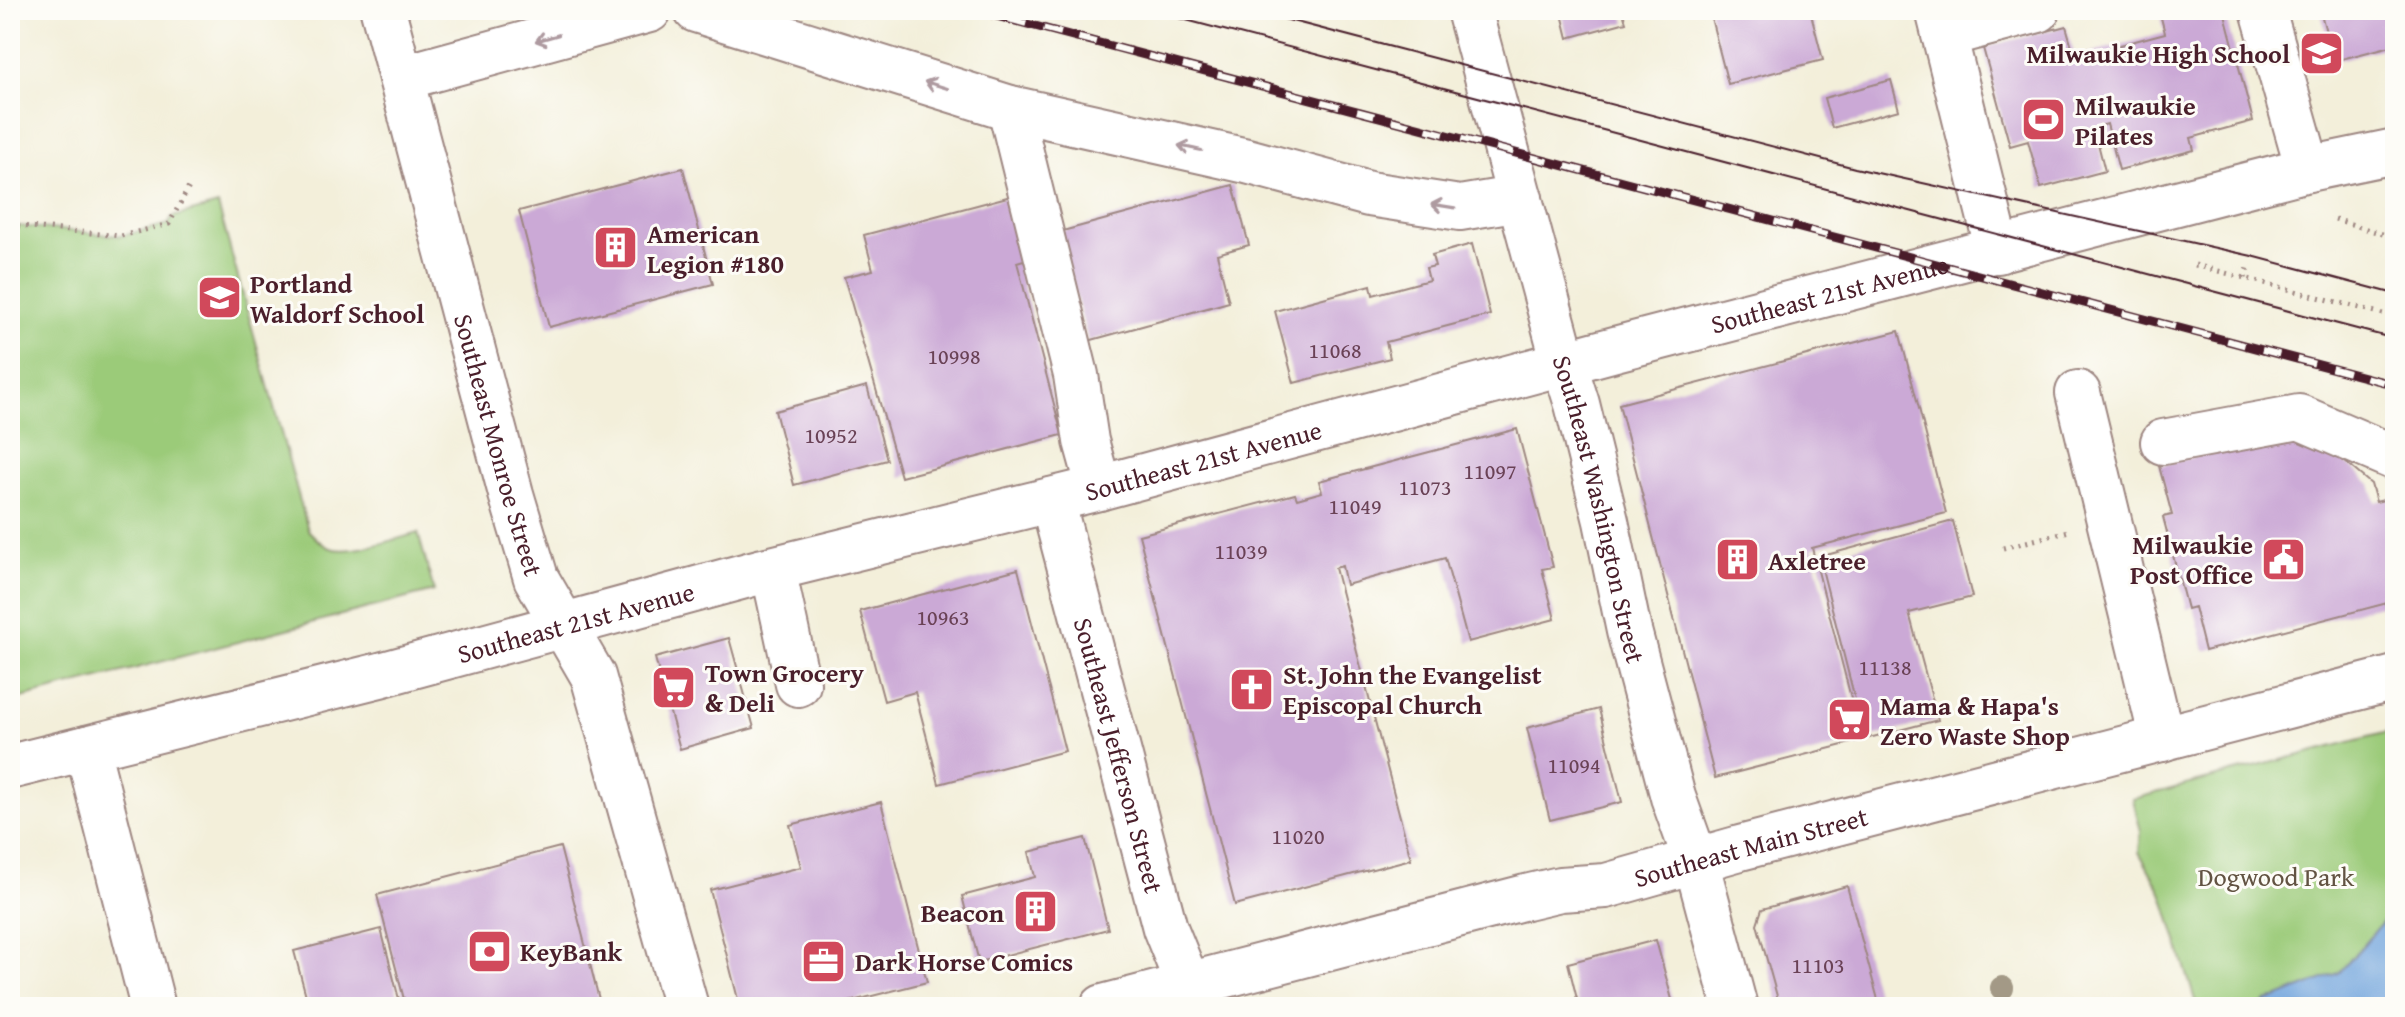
<svg xmlns="http://www.w3.org/2000/svg" width="2405" height="1017" font-family="'Gentium Book Plus',serif">
<rect width="100%" height="100%" fill="#fdfcf7"/>
<filter id="ink" filterUnits="userSpaceOnUse"><feTurbulence type="fractalNoise" baseFrequency=".0125" numOctaves="2"/><feDisplacementMap in="SourceGraphic" scale="16" xChannelSelector="R" yChannelSelector="G"/><feConvolveMatrix kernelMatrix="1 2 1 2 8 2 1 2 1" color-interpolation-filters="sRGB"/></filter>
<filter id="wash" filterUnits="userSpaceOnUse"><feTurbulence type="fractalNoise" baseFrequency=".006" numOctaves="4" result="noise"/><feDisplacementMap in="SourceGraphic" scale="32" xChannelSelector="R" yChannelSelector="G"/><feGaussianBlur stdDeviation="1.8" result="paint"/><feColorMatrix in="noise" values="0 0 0 0 0 0 0 0 0 0 0 0 0 0 0 0 0 1.4 0 .05"/><feComposite in="paint" operator="in"/></filter>
<g filter="url(#wash)">
<rect width="100%" height="100%" fill="#f3efda"/>
<path fill="#9bcb79" stroke="#727552" stroke-width="2" d="M218 205 308 530C316 538 323 547 334 549 357 553 396 539 418 533L434 591 10 701V225L121 236 169 224 172 217Z
M2395 730V908L2339 973 2266 1002 2260 1007H2197L2163 895 2139 852 2141 832 2133 799Z"/>
<path fill="#71a4dd" stroke="#5e6284" stroke-width="2" d="M2395 908V1007H2260L2266 1002 2339 973Z"/>
<g id="blocks">
<path fill="#cba9d6" d="M1561 10H1622L1626 22 1568 38Z
M1709 10H1810L1823 60 1728 84Z
M2159 10H2224L2253 121 2191 138 2194 150 2119 170 2107 124 2094 128 2105 171 2041 188 2028 141 2010 146 1983 48 2066 26 2075 57 2165 33Z
M2320 10H2395V45L2334 61Z
M1891 80 1899 110 1832 128 1824 98Z
M683 168 713 284 549 327 519 211Z
M1233 185 1249 245 1217 254 1229 302 1088 341 1059 232Z
M1011 196 1027 259 1017 262 1062 435 901 477 844 277 873 270 864 235Z
M1472 244 1490 315 1386 342 1390 358 1294 383 1275 311 1371 285 1373 295 1429 280 1426 268 1435 266 1432 255Z
M1899 331 1946 513 1812 548 1862 740 1715 778 1619 404Z
M867 386 887 460 794 485 775 411Z
M1517 429 1553 567 1542 569 1555 619 1468 642 1445 558 1346 585 1342 566 1335 568 1411 859 1235 905 1139 535 1295 494 1297 499 1322 492 1319 481Z
M2293 431 2311 433 2371 484 2376 502 2395 497V601L2205 651 2194 607 2187 609 2163 517 2172 515 2159 466Z
M1953 521 1972 597 1909 613 1938 720 1865 739 1819 557Z
M1018 569 1065 751 939 784 915 692 884 701 860 611Z
M729 638 754 728 680 749 655 658Z
M1599 709 1622 802 1550 820 1527 728Z
M881 802 927 982 829 1007H740L710 890 801 867 790 825Z
M1085 838 1108 929 979 962 962 896 1035 877 1029 852Z
M560 847 601 1007H406L377 895Z
M1847 886 1880 1007H1780L1757 924 1762 909Z
M381 929 401 1007H309L294 951Z
M1656 940 1674 1007H1579L1568 963Z"/>
</g>
</g>
<g filter="url(#ink)">
<use href="#blocks" fill-opacity="0" stroke="#9e8782" stroke-width="2"/>
<g fill="none" stroke-linecap="round" stroke-linejoin="round">
<defs>
<g id="minor">
<path id="s1" d="M383 10 511 494 536 578 593 676 686 1007"/>
<path d="M696 10 1010 108 1247 161 1369 194 1460 208 1520 198"/>
<path id="s2" d="M1469 10 1564 363 1577 404 1606 521 1629 631 1673 797 1696 861 1735 1007"/>
<path d="M1938 10 1998 251"/>
<path d="M2263 10 2308 169"/>
<path d="M1944 35 2038 10"/>
<path d="M401 78 649 10"/>
<path d="M1010 108 1076 375 1086 441 1099 488"/>
<path d="M2078 393 2162 739"/>
<path d="M2163 442 2299 417 2395 458"/>
<path id="s3" d="M1052 500 1165 928 1197 1007"/>
<path d="M773 569 798 684"/>
<path d="M87 748 153 1007"/>
<path id="s4" d="M10 767 380 675 763 571 1099 488 1615 349 2308 169 2395 151"/>
<path id="s5" d="M1103 1007 1526 897 1560 889 1606 886 1740 848 2395 678"/>
</g>
</defs>
<use href="#minor" stroke="#9e8782" stroke-width="48"/>
<path stroke="#9e8782" stroke-width="5" stroke-dasharray="2 6" stroke-linecap="butt" d="M2335 219 2395 238
M10 225 121 236 169 224 189 187
M2195 265 2395 317
M2245 278 2248 267
M2003 548 2069 531"/>
<use href="#minor" stroke="#fff" stroke-width="44"/>
<path stroke="#4a1f2b" stroke-width="2" d="M1148 10 2395 339
M1250 10 1855 168 2252 256 2395 294"/>
<defs>
<path id="rail" d="M974 10 2395 385"/>
</defs>
<use href="#rail" stroke="#4a1f2b" stroke-width="9"/>
<use href="#rail" stroke="#fdfcf7" stroke-width="6" stroke-dasharray="18" stroke-linecap="butt"/>
</g>
<circle fill="#a39986" cx="2002" cy="988" r="12"/>
<defs><path id="oneway-shaft" d="M-6 0H5M1.5-3L5.5 0L1.5 3" fill="none" stroke-width="1.6" stroke-linecap="round" stroke-linejoin="round" transform="scale(2)"/></defs>
<g stroke="#ae9aa0">
<use href="#oneway-shaft" transform="translate(547 38) rotate(164)"/>
<use href="#oneway-shaft" transform="translate(936 85) rotate(-163)"/>
<use href="#oneway-shaft" transform="translate(1190 148) rotate(-168)"/>
<use href="#oneway-shaft" transform="translate(1443 206) rotate(-171)"/>
</g>
</g>
<defs>
<symbol id="school-square" viewBox="-11 -11 22 22"><rect x="-9" y="-9" width="18" height="18" rx="4" fill="#d1495b" stroke="#fdfcf7"/><path d="M0-5L7-2L0 1L-7-2ZM-4 1L0 2.5L4 1V4Q0 6-4 4Z" fill="#fff"/></symbol>
<symbol id="stadium-square" viewBox="-11 -11 22 22"><rect x="-9" y="-9" width="18" height="18" rx="4" fill="#d1495b" stroke="#fdfcf7"/><path d="M0-5a6.5 5 0 1 0 0 10a6.5 5 0 1 0 0-10ZM-3.5-1.8h7v3.6h-7Z" fill="#fff"/></symbol>
<symbol id="building-square" viewBox="-11 -11 22 22"><rect x="-9" y="-9" width="18" height="18" rx="4" fill="#d1495b" stroke="#fdfcf7"/><path d="M-4-6H4V6H1V3H-1V6H-4ZM-2.5-4.3h1.7v1.8h-1.7ZM.8-4.3h1.7v1.8H.8ZM-2.5-1h1.7V.8h-1.7ZM.8-1h1.7V.8H.8Z" fill="#fff"/></symbol>
<symbol id="civic-square" viewBox="-11 -11 22 22"><rect x="-9" y="-9" width="18" height="18" rx="4" fill="#d1495b" stroke="#fdfcf7"/><path d="M-.6-6.5H3V-4.5H.6V-3L4-1V1h2V6H-6V1h2V-1L-.6-3ZM-1.2 2.5V6h2.4V2.5Z" fill="#fff"/></symbol>
<symbol id="supermarket-square" viewBox="-11 -11 22 22"><rect x="-9" y="-9" width="18" height="18" rx="4" fill="#d1495b" stroke="#fdfcf7"/><path d="M-6-5.5h2.5l.6 2H6L4.5 2H-2.5L-4.4-4H-6ZM-1.5 3.2a1.3 1.3 0 1 0 .1 0ZM3 3.2a1.3 1.3 0 1 0 .1 0Z" fill="#fff"/></symbol>
<symbol id="church-square" viewBox="-11 -11 22 22"><rect x="-9" y="-9" width="18" height="18" rx="4" fill="#d1495b" stroke="#fdfcf7"/><path d="M-1.2-6h2.4v3.5h3.3v2.4h-3.3V6h-2.4V-.1h-3.3v-2.4h3.3Z" fill="#fff"/></symbol>
<symbol id="bank-square" viewBox="-11 -11 22 22"><rect x="-9" y="-9" width="18" height="18" rx="4" fill="#d1495b" stroke="#fdfcf7"/><path d="M-6-4H6V4H-6ZM0-2.3a2.3 2.3 0 1 0 0 4.6a2.3 2.3 0 1 0 0-4.6Z" fill="#fff"/></symbol>
<symbol id="office-square" viewBox="-11 -11 22 22"><rect x="-9" y="-9" width="18" height="18" rx="4" fill="#d1495b" stroke="#fdfcf7"/><path d="M-6-3h4V-5.5h4V-3h4V5H-6ZM-1-4.5V-3h2v-1.5ZM-6 0V1H6V0Z" fill="#fff"/></symbol>
</defs>
<g fill-rule="evenodd">
<use href="#school-square" x="2296" y="28" width="51" height="51"/>
<use href="#stadium-square" x="2018" y="94" width="51" height="51"/>
<use href="#building-square" x="590" y="222" width="51" height="51"/>
<use href="#school-square" x="194" y="272" width="51" height="51"/>
<use href="#civic-square" x="2258" y="534" width="51" height="51"/>
<use href="#building-square" x="1712" y="534" width="51" height="51"/>
<use href="#supermarket-square" x="648" y="662" width="51" height="51"/>
<use href="#church-square" x="1226" y="664" width="51" height="51"/>
<use href="#supermarket-square" x="1824" y="694" width="51" height="51"/>
<use href="#building-square" x="1010" y="886" width="51" height="51"/>
<use href="#bank-square" x="464" y="926" width="51" height="51"/>
<use href="#office-square" x="798" y="936" width="51" height="51"/>
</g>
<g text-anchor="middle" dominant-baseline="central" stroke-width="6" stroke-linejoin="round" paint-order="stroke">
<g font-size="22" fill="#6a4256">
<text x="1335" y="350">11068</text>
<text x="954" y="356">10998</text>
<text x="831" y="435">10952</text>
<text x="1490" y="471">11097</text>
<text x="1425" y="487">11073</text>
<text x="1355" y="506">11049</text>
<text x="1241" y="551">11039</text>
<text x="943" y="617">10963</text>
<text x="1885" y="667">11138</text>
<text x="1574" y="765">11094</text>
<text x="1298" y="836">11020</text>
<text x="1818" y="965">11103</text>
</g>
<g font-size="26" font-weight="bold" fill="#4a1f2b" stroke="#fdfcf7" text-anchor="start">
<text x="2290" y="53" text-anchor="end">Milwaukie High School</text>
<text x="2075" y="105">Milwaukie<tspan x="2075" dy="30">Pilates</tspan></text>
<text x="647" y="233">American<tspan x="647" dy="30">Legion #180</tspan></text>
<text x="250" y="283">Portland<tspan x="250" dy="30">Waldorf School</tspan></text>
<text x="2253" y="544" text-anchor="end">Milwaukie<tspan x="2253" dy="30">Post Office</tspan></text>
<text x="1768" y="560">Axletree</text>
<text x="705" y="672">Town Grocery<tspan x="705" dy="30">&amp; Deli</tspan></text>
<text x="1283" y="674">St. John the Evangelist<tspan x="1283" dy="30">Episcopal Church</tspan></text>
<text x="1880" y="705">Mama &amp; Hapa's<tspan x="1880" dy="30">Zero Waste Shop</tspan></text>
<text x="1004" y="912" text-anchor="end">Beacon</text>
<text x="520" y="951">KeyBank</text>
<text x="855" y="961">Dark Horse Comics</text>
</g>
<g font-size="26" fill="#4a1f2b" stroke="#fdfcf7">
<text stroke="none"><textPath href="#s4" startOffset="1880">Southeast 21st Avenue</textPath></text>
<text stroke="none"><textPath href="#s1" startOffset="450">Southeast Monroe Street</textPath></text>
<text stroke="none"><textPath href="#s4" startOffset="1232">Southeast 21st Avenue</textPath></text>
<text stroke="none"><textPath href="#s2" startOffset="516">Southeast Washington Street</textPath></text>
<text stroke="none"><textPath href="#s4" startOffset="584">Southeast 21st Avenue</textPath></text>
<text stroke="none"><textPath href="#s3" startOffset="264">Southeast Jefferson Street</textPath></text>
<text stroke="none"><textPath href="#s5" startOffset="668">Southeast Main Street</textPath></text>
</g>
<g font-size="26" fill="#625342" stroke="#fdfcf7">
<text x="2276" y="876">Dogwood Park</text>
</g>
</g>
<rect width="2405" height="1017" fill="none" stroke="#fdfcf7" stroke-width="40"/>
</svg>
